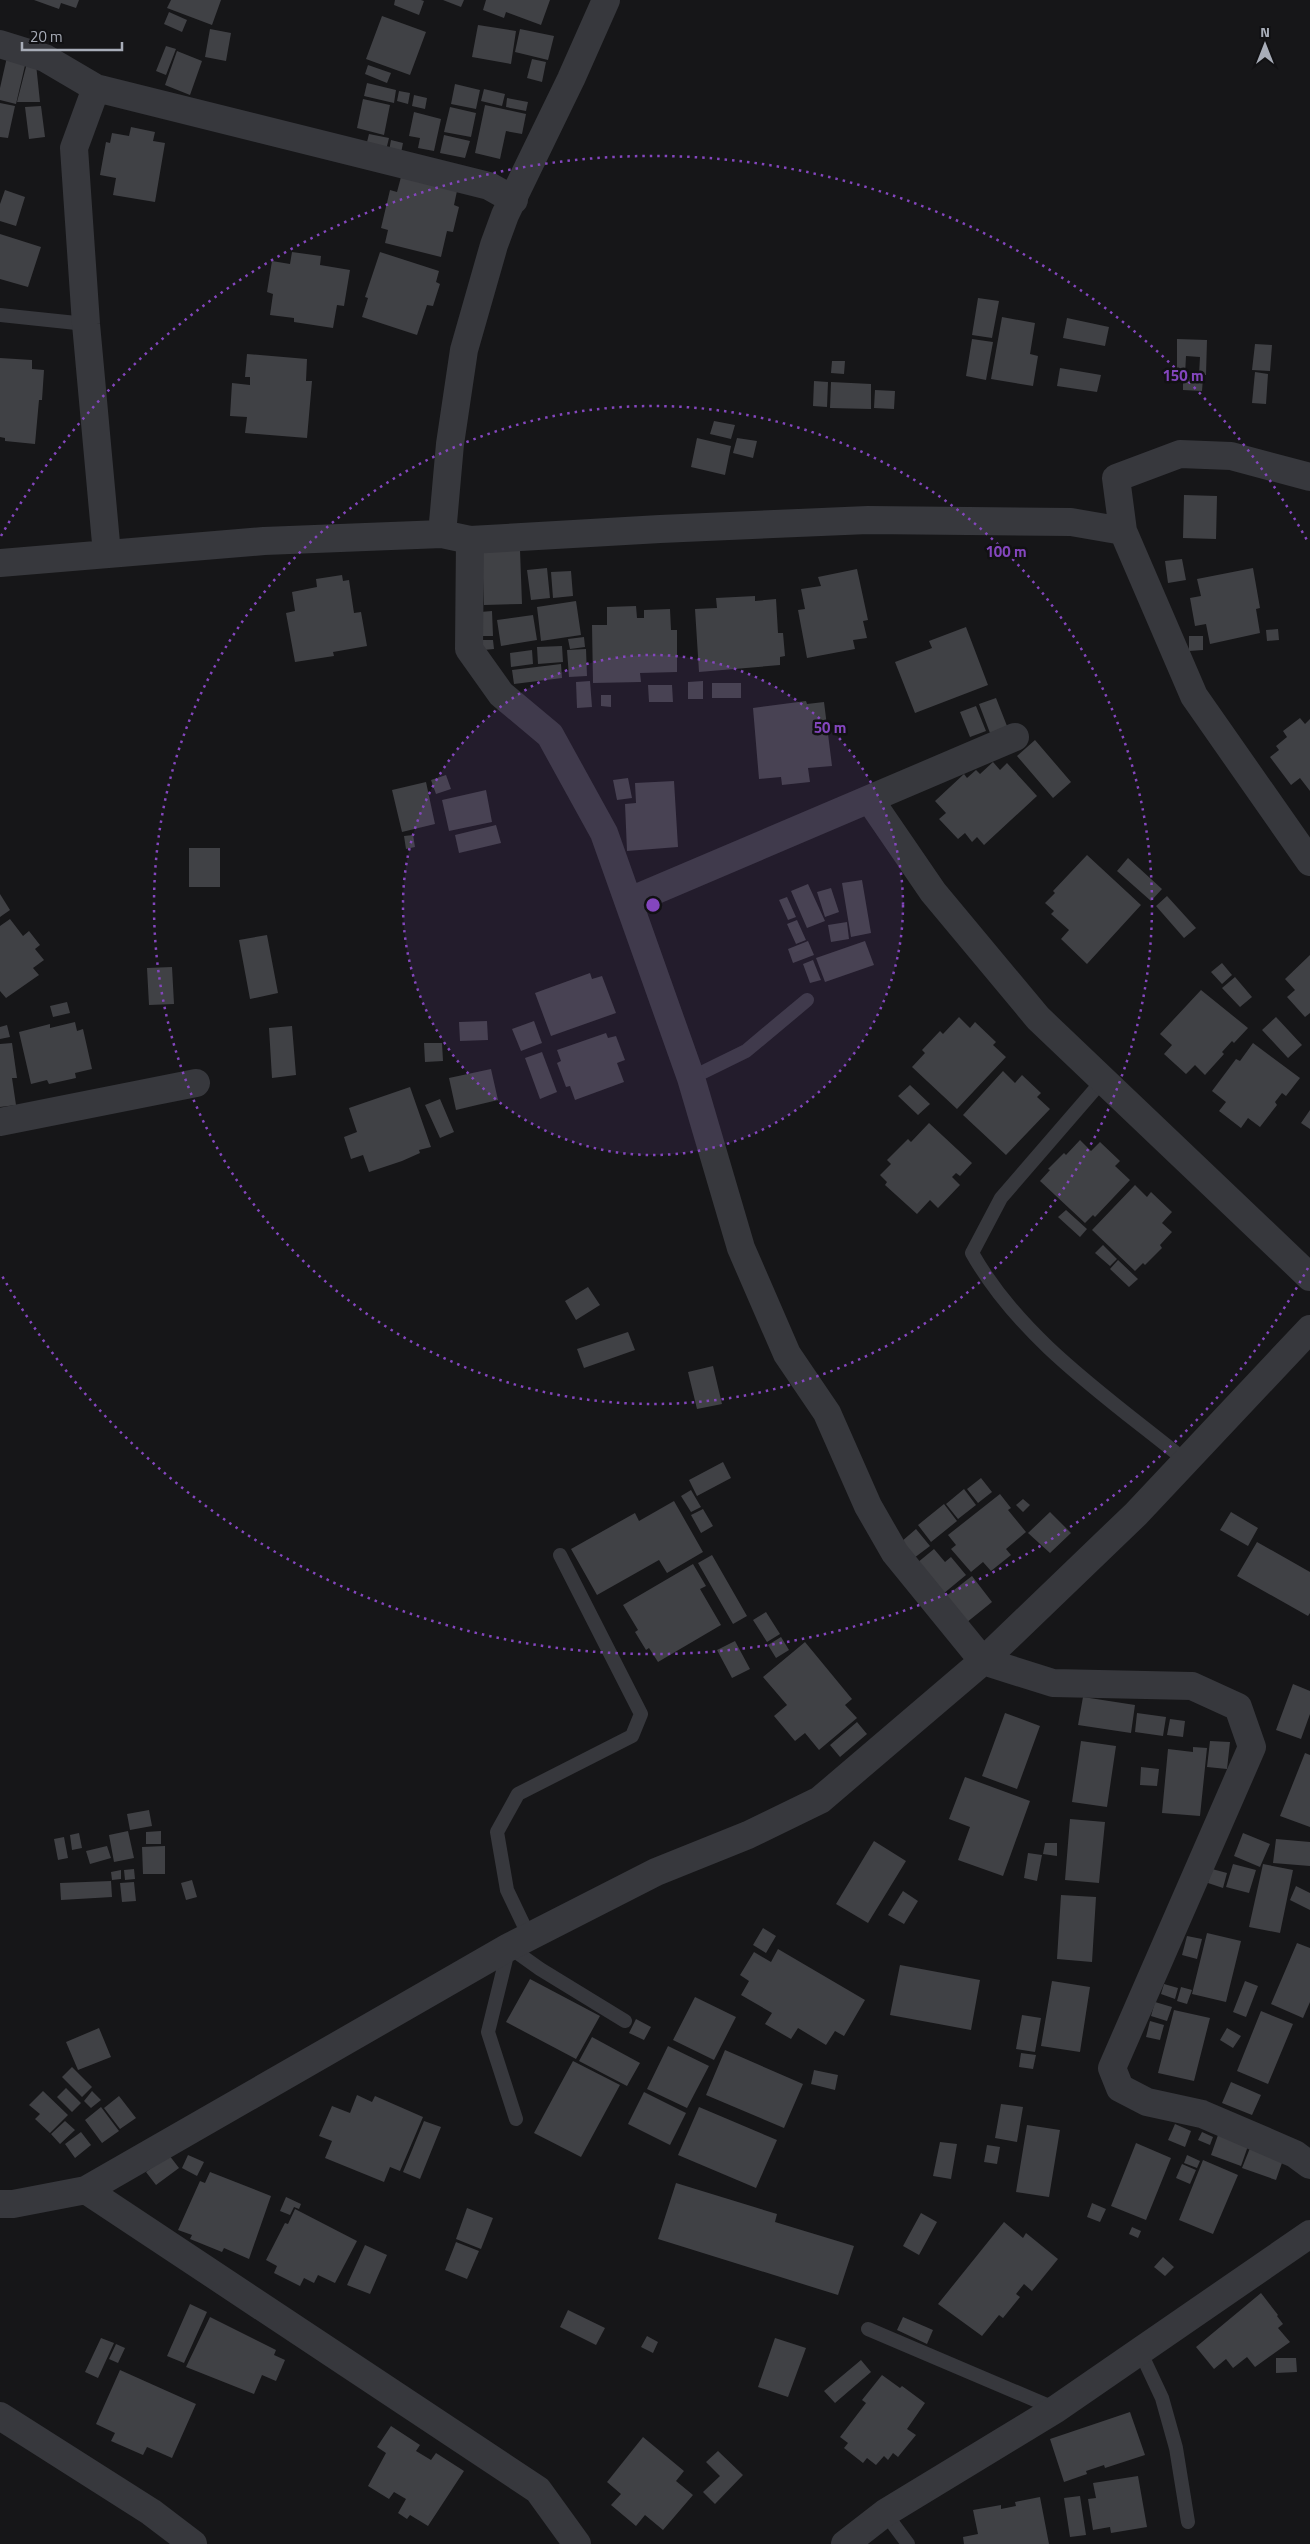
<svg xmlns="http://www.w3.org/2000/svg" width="1310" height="2544" font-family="'Titillium Web',sans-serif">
<rect width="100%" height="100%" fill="#161618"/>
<path fill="#404145" d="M34 0H79L76 8 61 3 59 9Z
M171 0H221L212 25 167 8Z
M395 0H421L424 1 419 15 394 5Z
M443 0H464L461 7Z
M486 0H550L541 25 506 12 504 18 483 10Z
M169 12 187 20 182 32 164 24Z
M382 16 426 32 410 75 366 59Z
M478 25 516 31 511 64 472 57Z
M210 29 231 33 226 61 205 57Z
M520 29 554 36 548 60 515 52Z
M166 46 176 49 166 75 156 71Z
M177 51 202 61 190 95 165 85Z
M7 57 26 61 16 104 0 100V88Z
M532 59 546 62 542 82 527 78Z
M27 63 36 64 40 102H17Z
M368 65 391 73 387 83 365 74Z
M367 83 396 90 394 103 364 96Z
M455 84 480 90 476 109 451 104Z
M484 89 505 94 502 106 481 101Z
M399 91 410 93 408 104 397 101Z
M414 95 427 98 425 109 412 106Z
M507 98 528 102 526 111 506 107Z
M363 99 390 105 384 135 357 128Z
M0 103 15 106 8 138 0 137Z
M485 105 526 114 522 134 506 131 500 159 475 153Z
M41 106 45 137 29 139 25 107Z
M450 107 476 113 471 137 444 132Z
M414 112 441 119 434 151 418 148 420 138 409 136Z
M131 127 155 132 153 141 165 143 155 202 113 195 116 178 100 175 106 142 110 143 112 133 129 136Z
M369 134 389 138 386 150 366 146Z
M444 135 470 141 465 158 440 153Z
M391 140 403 143 401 153 389 151Z
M401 177 457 191 454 205 459 207 453 232 447 231 441 257 385 243 388 230 381 228 390 190 397 192Z
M5 190 25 197 16 226 0 221V204Z
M0 234 41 247 28 287 0 279Z
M292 252 321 256 320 265 350 270 344 306 337 305 333 328 294 322V318L270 315 273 294 267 292 272 261 290 264Z
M380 252 439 271 436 282 440 284 433 306 427 305 417 335 362 317 368 298 365 297Z
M978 298 999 301 992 338 972 335Z
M1002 317 1035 323 1030 354 1038 356 1033 386 991 379Z
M1067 318 1109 327 1105 346 1063 338Z
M972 339 993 342 986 380 966 376Z
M1177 339 1207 340 1206 375H1199L1200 357 1186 356 1185 375H1177Z
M1255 344 1272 345 1270 371 1252 370Z
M247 354 307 359 306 381H312L307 438 245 433 247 417 230 416 232 383 250 385V377H245Z
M0 358 32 360V369L44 370 42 400H39L35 444 5 441V438L0 437Z
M832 361H845L844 374 831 373Z
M1060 368 1101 375 1097 392 1057 386Z
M1255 372 1268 374 1266 404 1252 403Z
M1183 377 1203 378 1202 391 1183 390Z
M814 381 828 382 827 407 813 406Z
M831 382 871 384V409L830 408Z
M875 390 895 391 894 409 874 408Z
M714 421 735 425 731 439 710 434Z
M697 438 731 446 725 475 691 467Z
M737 438 757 441 753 458 733 453Z
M1184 495 1217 496 1216 539 1183 538Z
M520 550 522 604 484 605 482 552Z
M1182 559 1186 580 1168 583 1165 561Z
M547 568 550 598 531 600 527 570Z
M1253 568 1260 608 1256 609 1260 633 1210 644 1206 624 1195 626 1190 598 1201 596 1197 579Z
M857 569 868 620 863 621 867 638 853 640 855 649 807 658 798 610 805 609 801 589 821 586 818 577Z
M571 571 573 596 553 598 551 572Z
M342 575 343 581 349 580 354 613 361 612 367 646 333 652 334 656 295 662 286 613 295 611 292 592 317 587 316 579Z
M755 596V601L776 599 778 633H783L785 656 780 657V665L699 672 695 609 717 608 716 598Z
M576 601 581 635 541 641 537 607Z
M636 606 637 618H644V610L670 609 671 630H677V672L640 673 641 682 593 683 592 625H607V607Z
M492 611 493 636H482L480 612Z
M533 615 537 640 501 646 497 620Z
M966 627 988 685 915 713 895 662 932 648 929 641Z
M1278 629 1279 640 1267 641 1266 630Z
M1189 636H1203V650L1189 651Z
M584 637 585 647 570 649 568 639Z
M482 640H493L494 649 483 650Z
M562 646 563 662 538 664 537 647Z
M586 649 587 676 569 677 567 650Z
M532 650 533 664 511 667 510 653Z
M561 664 562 678 514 684 512 670Z
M590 681 592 707 577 708 576 682Z
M703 681V699H688V682Z
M712 683H741V698H712Z
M648 685H672L673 702H649Z
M601 695H611V707L601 706Z
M996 698 1007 726 990 733 979 704Z
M806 701 807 704 824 702 832 766 808 768 810 782 782 785 781 777 759 779 753 708Z
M976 706 986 731 970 737 960 712Z
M1300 718 1305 724 1310 719V791L1300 778 1291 785 1270 757 1279 750 1276 746 1287 737 1283 731Z
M1035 740 1071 782 1053 798 1017 756Z
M993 762 1000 770 1007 763 1037 796 984 845 977 837 972 842 965 833 958 839 939 819 946 813 935 801 964 774 967 778 976 770 980 774Z
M446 775 451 789 436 794 431 780Z
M628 778 632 798 617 800 613 780Z
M674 781 678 847 627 851 625 804 636 803 635 783Z
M426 782 435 824 402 832 392 790Z
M486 790 492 822 449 831 442 800Z
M496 825 501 843 459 853 455 835Z
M413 835 415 847 406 849 404 836Z
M189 848H220V887H189Z
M1087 855 1141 905 1087 964 1061 939 1069 930 1051 914 1054 911 1045 903 1055 893 1053 891Z
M1128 858 1162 889 1151 901 1117 871Z
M862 880 871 933 851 937 842 883Z
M808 884 825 921 807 928 791 891Z
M831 888 839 912 825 917 817 892Z
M0 894 10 910 0 917Z
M1167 896 1196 928 1184 938 1156 906Z
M787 897 796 917 788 920 779 900Z
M10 919 23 936 29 931 40 945 35 949 44 960 33 968 39 975 6 998 0 991V926Z
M797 920 806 940 796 944 787 924Z
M847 922 849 939 831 942 828 925Z
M267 935 278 993 250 999 239 940Z
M808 941 814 955 793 963 788 949Z
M865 941 874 965 825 982 816 958Z
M1310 955V1013L1305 1017 1287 997 1295 990 1285 979Z
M813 960 821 980 810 983 803 964Z
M1222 963 1232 975 1222 984 1211 972Z
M172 967 174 1004 149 1005 147 968Z
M590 973 592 979 602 976 616 1013 551 1036 535 993Z
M1235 977 1252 997 1240 1007 1222 988Z
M1201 990 1248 1028 1234 1043 1232 1041 1222 1052 1224 1054 1205 1075 1195 1065 1186 1074 1164 1054 1172 1045 1160 1034Z
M67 1002 70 1013 53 1017 50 1006Z
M959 1017 970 1028 975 1022 996 1042 993 1045 1006 1057 957 1109 912 1067 925 1053 922 1050 940 1031 943 1034Z
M1276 1017 1302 1045 1288 1058 1262 1030Z
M487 1021 488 1040 460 1041 459 1022Z
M534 1021 542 1043 521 1051 512 1029Z
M75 1022 77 1031 83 1029 92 1069 75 1073 76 1078 49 1084 47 1080 31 1084 19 1032 50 1024V1028Z
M7 1025 10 1037 0 1039V1027Z
M292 1026 296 1075 272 1078 269 1028Z
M606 1033 608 1038 616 1036 625 1060 617 1063 624 1082 575 1100 570 1086 566 1087 557 1063 561 1061 557 1050Z
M12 1043 17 1078H12L16 1105 0 1107V1044Z
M424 1043H442L443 1061 425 1062Z
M1253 1043 1300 1078 1286 1096 1282 1093 1275 1102 1277 1105 1260 1127 1248 1118 1241 1128 1219 1111 1226 1102 1212 1091 1236 1059 1240 1061Z
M542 1052 557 1092 540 1099 525 1058Z
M491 1069 498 1100 456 1110 449 1078Z
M1003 1071 1015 1083 1022 1075 1041 1093 1037 1097 1050 1109 1006 1155 963 1115Z
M910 1085 930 1104 918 1115 898 1096Z
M410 1087 431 1147 419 1150 420 1153 402 1161 369 1172 363 1155 351 1159 344 1137 357 1132 349 1108Z
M440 1099 454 1132 440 1138 425 1105Z
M1310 1110V1129L1301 1123Z
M929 1123 972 1163 960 1176 956 1173 952 1177 960 1185 938 1208 930 1200 917 1214 885 1185 887 1182 880 1175 891 1164 887 1160 908 1139 911 1142Z
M1080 1140 1091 1151 1100 1142 1120 1161 1115 1166 1130 1180 1095 1217 1093 1215 1085 1223 1040 1181 1050 1170 1048 1169 1064 1153 1066 1155Z
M1135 1185 1147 1197 1151 1192 1172 1212 1162 1223 1172 1232 1160 1245 1162 1248 1145 1265 1143 1263 1135 1271 1092 1230Z
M1066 1210 1087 1229 1080 1237 1058 1217Z
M1103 1245 1117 1259 1110 1266 1095 1253Z
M1118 1260 1138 1279 1129 1287 1110 1269Z
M588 1287 600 1305 576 1320 565 1301Z
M628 1332 635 1350 584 1368 577 1349Z
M713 1366 722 1404 697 1409 688 1372Z
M723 1462 731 1478 697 1496 689 1480Z
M981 1478 992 1492 978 1503 967 1489Z
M964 1489 976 1505 958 1519 946 1504Z
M691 1490 701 1507 691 1512 681 1496Z
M1000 1494 1011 1508 1008 1510 1026 1532 1006 1549 1011 1555 991 1571 983 1562 971 1572 951 1549 956 1545 948 1535Z
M1023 1499 1030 1505 1023 1512 1016 1505Z
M674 1501 703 1552 667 1573 659 1560 597 1595 571 1549 635 1513 639 1521Z
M944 1504 957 1521 931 1542 918 1525Z
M703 1509 713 1526 701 1533 691 1515Z
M1050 1512 1071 1533 1050 1553 1028 1533Z
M1231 1512 1258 1528 1248 1546 1220 1530Z
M916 1529 930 1546 914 1558 901 1542Z
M1257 1542 1310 1572V1613L1308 1616 1237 1576Z
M934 1549 945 1562 951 1557 966 1575 943 1594 917 1563Z
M712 1555 747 1616 733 1624 698 1563Z
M693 1564 706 1586 700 1589 721 1625 658 1662 649 1648 646 1650 635 1632 638 1630 623 1605Z
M972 1576 992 1602 966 1623 945 1597Z
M766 1612 780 1634 767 1642 753 1620Z
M781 1637 789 1650 776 1658 768 1645Z
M735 1641 750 1669 732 1678 717 1650Z
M805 1642 852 1699 845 1705 857 1718 819 1750 805 1733 795 1741 774 1716 787 1705 763 1677Z
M1293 1684 1310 1691V1714L1301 1739 1276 1730Z
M1083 1697 1135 1705 1131 1733 1078 1725Z
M1005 1713 1040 1726 1017 1789 982 1776Z
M1137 1713 1166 1717 1163 1736 1135 1732Z
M1170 1719 1185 1721 1183 1737 1167 1735Z
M857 1722 867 1734 840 1757 830 1745Z
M1081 1741 1116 1746 1107 1807 1072 1802Z
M1210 1741 1230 1742 1227 1769 1207 1767Z
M1193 1747 1207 1748 1200 1816 1162 1813 1168 1749 1193 1752Z
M1305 1753 1310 1755V1827L1280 1816Z
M1141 1767 1159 1769 1157 1786 1140 1785Z
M965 1777 1030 1801 1003 1876 958 1860 970 1827 949 1819Z
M149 1810 152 1826 130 1830 127 1814Z
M1070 1819 1105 1822 1099 1883 1065 1880Z
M128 1831 134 1858 114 1862 109 1835Z
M161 1831V1844H146V1832Z
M79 1833 82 1848 72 1850 70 1835Z
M1243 1833 1270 1844 1260 1867 1234 1856Z
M64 1837 68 1858 58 1860 54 1839Z
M1276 1839 1310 1842V1866L1273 1863Z
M874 1841 906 1861 868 1923 836 1904Z
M1045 1843H1057V1856L1043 1854Z
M107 1846 111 1858 90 1864 86 1851Z
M165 1846V1874H143L142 1847Z
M1028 1853 1042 1855 1037 1881 1024 1878Z
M1233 1864 1256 1870 1249 1893 1226 1887Z
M1263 1864 1293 1870 1280 1933 1249 1927Z
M134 1869 135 1879 125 1880 124 1870Z
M1212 1869 1227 1873 1223 1888 1208 1883Z
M121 1870V1879L112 1880 111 1872Z
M192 1880 197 1897 186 1900 181 1883Z
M111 1881 112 1897 61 1900 60 1883Z
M134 1882 136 1901 122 1902 120 1883Z
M1296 1886 1310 1893V1910L1290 1900Z
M903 1891 918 1901 904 1924 888 1915Z
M1061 1895 1096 1897 1092 1962 1057 1959Z
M763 1928 776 1936 766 1953 753 1945Z
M1207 1933 1241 1941 1226 2002 1192 1994Z
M1187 1936 1202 1939 1197 1959 1182 1955Z
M1297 1943 1310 1948V2002L1303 2018 1271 2004Z
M778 1949 865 2000 844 2036 835 2031 826 2045 798 2028 791 2039 765 2024 772 2013 741 1995 749 1981 740 1975 754 1952 771 1962Z
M900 1965 980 1980 971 2030 890 2015Z
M530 1979 600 2016 576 2059 506 2022Z
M1052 1981 1090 1987 1080 2052 1041 2046Z
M1245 1981 1258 1986 1246 2017 1233 2012Z
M1164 1984 1178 1988 1175 1999 1161 1994Z
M1181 1987 1192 1990 1187 2004 1177 2001Z
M695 1997 736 2017 714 2060 673 2040Z
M1155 2002 1172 2007 1167 2021 1151 2016Z
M1174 2010 1210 2018 1194 2081 1158 2073Z
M1261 2011 1293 2024 1268 2084 1237 2071Z
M1022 2015 1041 2018 1035 2052 1016 2049Z
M636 2019 651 2027 644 2040 629 2033Z
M1150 2021 1164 2025 1160 2040 1146 2037Z
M99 2028 111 2057 78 2070 66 2042Z
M1227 2028 1241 2036 1233 2048 1220 2040Z
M592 2037 640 2063 627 2086 579 2061Z
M668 2046 709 2066 687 2108 647 2089Z
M725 2050 803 2084 784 2128 706 2095Z
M1021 2053 1036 2055 1033 2069 1019 2067Z
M573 2061 620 2085 581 2157 534 2133Z
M72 2067 92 2087 82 2097 62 2077Z
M814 2070 838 2075 835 2090 811 2084Z
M1231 2082 1261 2095 1252 2115 1222 2103Z
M66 2088 81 2103 72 2112 57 2097Z
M43 2091 68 2115 50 2133 35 2119 40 2114 29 2105Z
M92 2091 101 2100 91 2108 84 2101Z
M644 2092 686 2113 670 2145 628 2124Z
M357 2095 372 2102 375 2096 423 2117 400 2171 390 2167 384 2182 325 2158 332 2141 319 2136 332 2106 350 2113Z
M119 2096 136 2118 120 2129 104 2108Z
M1001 2104 1023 2107 1017 2142 995 2138Z
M101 2107 119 2131 102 2143 85 2120Z
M699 2107 777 2140 756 2188 678 2155Z
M65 2121 75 2130 60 2144 51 2134Z
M424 2121 441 2127 420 2179 403 2172Z
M1175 2124 1191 2131 1185 2147 1168 2140Z
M1027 2125 1060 2130 1049 2197 1016 2192Z
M81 2132 91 2145 75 2158 65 2144Z
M1202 2132 1213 2137 1210 2145 1198 2140Z
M1218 2135 1248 2146 1241 2166 1211 2155Z
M940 2142 957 2144 951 2179 933 2176Z
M1136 2143 1171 2158 1146 2220 1111 2206Z
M987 2145 1000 2147 997 2164 984 2162Z
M1250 2148 1283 2160 1276 2180 1242 2168Z
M169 2155 179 2168 156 2185 146 2172Z
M188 2155 204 2162 197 2176 182 2168Z
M1187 2155 1200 2161 1197 2168 1184 2163Z
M1203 2160 1238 2175 1213 2234 1179 2220Z
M1182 2164 1196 2170 1190 2184 1176 2178Z
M210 2172 271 2196 249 2259 224 2248 222 2252 190 2239 192 2235 178 2230 200 2181 205 2183Z
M676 2183 777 2214 775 2222 854 2246 838 2295 658 2239Z
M286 2197 301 2204 299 2209 294 2207 290 2215 280 2211Z
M1092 2203 1106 2209 1100 2222 1087 2217Z
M467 2208 493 2218 481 2249 456 2239Z
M295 2209 357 2241 335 2283 318 2275 314 2283 304 2278 300 2286 274 2273 277 2266 266 2260 285 2223 288 2224Z
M921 2213 937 2222 919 2255 903 2246Z
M1004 2222 1023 2238 1026 2233 1058 2259 1032 2291 1024 2284 1016 2294 1020 2297 1003 2318 999 2315 982 2336 938 2304Z
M1132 2227 1141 2231 1138 2238 1129 2234Z
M456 2242 479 2251 467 2279 445 2270Z
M365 2245 387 2255 370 2294 347 2285Z
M1163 2257 1174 2267 1165 2276 1154 2267Z
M1261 2293 1278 2315 1277 2316 1283 2324 1278 2328 1290 2342 1255 2367 1247 2357 1233 2368 1226 2359 1214 2369 1196 2347Z
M190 2304 207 2312 184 2363 167 2356Z
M568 2310 605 2328 596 2345 560 2327Z
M210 2317 276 2350 274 2355 285 2360 276 2381 262 2375 254 2394 186 2367Z
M903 2317 933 2330 927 2344 897 2330Z
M647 2336 658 2342 653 2353 641 2347Z
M101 2338 114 2343 98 2378 85 2372Z
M775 2338 806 2348 788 2397 758 2387Z
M116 2344 125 2348 118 2363 109 2359Z
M1276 2358H1296L1297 2372 1276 2373Z
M861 2360 871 2372 835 2403 824 2391Z
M120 2370 196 2404 172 2458 147 2447 143 2455 111 2441 115 2433 96 2424Z
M882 2375 900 2388 902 2386 925 2403 907 2429 916 2435 898 2457 893 2453 888 2460 884 2456 876 2465 867 2458 863 2463 844 2448 848 2443 840 2437 866 2403 862 2400Z
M1130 2412 1145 2455 1105 2468 1104 2465 1086 2471 1087 2474 1064 2482 1050 2439Z
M391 2426 420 2445 416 2451 431 2460 436 2453 464 2471 428 2526 410 2515 407 2519 398 2513 406 2499 394 2492 389 2499 368 2486 386 2453 377 2447Z
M643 2437 684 2471 676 2481 693 2495 663 2530 645 2515 636 2526 611 2505 621 2494 607 2482Z
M718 2451 743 2475 715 2504 703 2492 720 2476 706 2462Z
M1138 2476 1147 2527 1111 2533 1110 2527 1093 2530 1088 2499 1096 2498 1093 2483Z
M1080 2496 1086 2535 1070 2537 1064 2498Z
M1040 2497 1049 2544H964L963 2537 978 2534 973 2510 1001 2505V2509L1016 2506 1015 2502Z"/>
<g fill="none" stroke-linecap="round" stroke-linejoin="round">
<path stroke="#37383d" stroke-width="14" d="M0 315 86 324
M691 1078 746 1051 807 1000
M1103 1080 1001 1198 972 1253C1021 1340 1110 1399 1186 1461
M529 1936 507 1890 497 1832 518 1794 632 1736 641 1714 560 1555
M516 2119 488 2032 509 1947 540 1969 625 2021
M868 2329 1056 2409
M1140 2351 1162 2398 1176 2448 1188 2522
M885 2513 908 2544"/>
<path stroke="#37383d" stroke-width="28" d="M0 44 45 58 96 88 489 186 514 200
M96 88 74 148 86 324 107 554
M1123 531 1116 478 1180 454 1231 456 1310 477
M442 534 450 444 464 350 494 245 505 215 571 79 606 0
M470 540 469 649 501 694 550 735 604 833 691 1078 741 1248 787 1354 827 1413 868 1506 895 1553 983 1661 1053 1683 1192 1686 1238 1707 1252 1747 1112 2068 1120 2088 1147 2102 1202 2114 1295 2154 1310 2165
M0 563 264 541 442 534 470 540 660 529 868 520 1071 522 1123 531 1194 696 1310 862
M870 800 933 892 1038 1018 1310 1277
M630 901 1015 737
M0 1122 196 1083
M86 2190 538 2490 577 2544
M0 2204H13L86 2190 509 1947 656 1872 748 1835 820 1800 983 1661 1136 1514 1310 1329
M0 2416 151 2512 193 2544
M845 2544 885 2513 1056 2409 1310 2234"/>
</g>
<circle cx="653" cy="905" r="250" fill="#8446be" fill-opacity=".12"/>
<g fill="none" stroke="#8446be" stroke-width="2.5" stroke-dasharray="2.5 5">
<circle cx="653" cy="905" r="250"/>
<circle cx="653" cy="905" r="499"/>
<path d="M1308 1268A749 749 0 0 1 1 1274M1 536A749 749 0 0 1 1308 542"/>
</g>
<circle cx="653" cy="905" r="8" fill="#8446be" stroke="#111113" stroke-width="2.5"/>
<g font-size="15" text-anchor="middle" font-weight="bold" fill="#8446be" stroke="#111113" stroke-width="5" stroke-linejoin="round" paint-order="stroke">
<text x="1183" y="381">150 m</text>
<text x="1006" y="557">100 m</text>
<text x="830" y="733">50 m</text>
</g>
<g transform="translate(1265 45)" stroke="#111113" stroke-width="4" paint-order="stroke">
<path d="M0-4L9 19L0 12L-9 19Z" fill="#a8adb8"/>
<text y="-8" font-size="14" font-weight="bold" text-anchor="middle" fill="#a8adb8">N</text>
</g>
<path d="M22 42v8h100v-8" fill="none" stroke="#a8adb8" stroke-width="2.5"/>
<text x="30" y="42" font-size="15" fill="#a8adb8" stroke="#111113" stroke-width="4" paint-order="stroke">20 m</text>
</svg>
